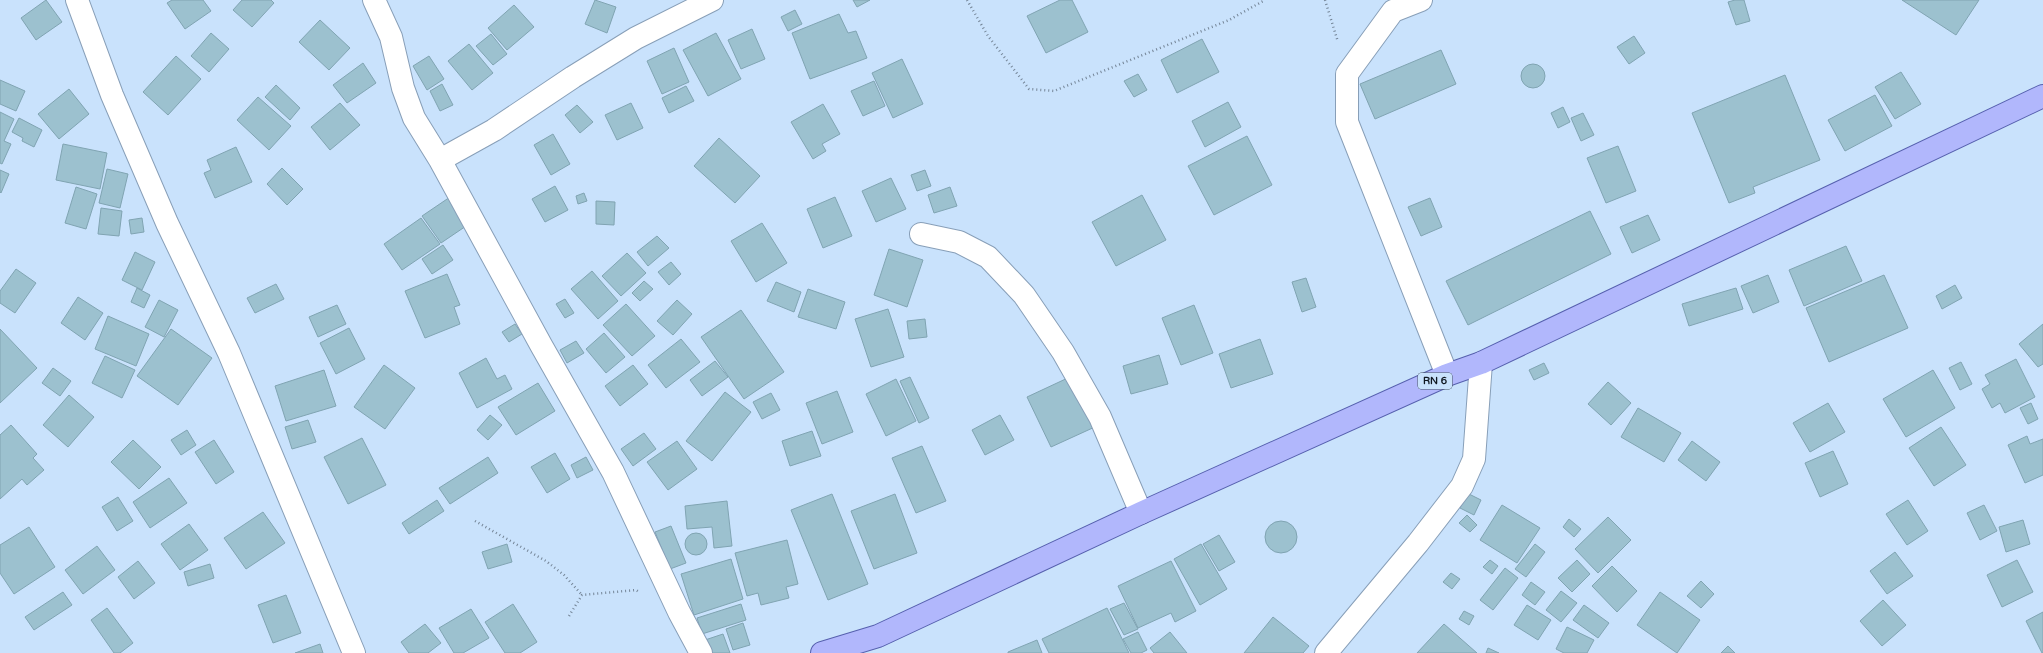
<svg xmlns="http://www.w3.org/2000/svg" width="2043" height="653" font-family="'Varela Round',sans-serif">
<rect width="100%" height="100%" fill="#c9e2fc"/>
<path fill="#9cc1cf" stroke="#80a4b2" d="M46 0 62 22 36 40 21 18Z
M172 0H203L211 11 185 29 167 3Z
M242 0H271L274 3 252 27 233 10Z
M595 0 616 7 607 33 585 24Z
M853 0H870L857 7Z
M1060 0H1072L1088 32 1046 53 1027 16Z
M1735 0H1744L1750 21 1736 25 1728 2Z
M1902 0H1979L1956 35Z
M514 5 534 27 507 50 488 28Z
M795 10 802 24 788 31 781 17Z
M839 14 848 33 856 31 867 58 810 79 792 33Z
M320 20 350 48 329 70 299 42Z
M752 29 765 59 741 69 728 40Z
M211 33 229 49 209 72 191 56Z
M716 33 741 79 708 96 683 50Z
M491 34 507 54 493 65 476 46Z
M1634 36 1645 53 1629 64 1617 47Z
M1202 39 1219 72 1177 93 1161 60Z
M469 44 493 73 472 90 448 61Z
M674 48 689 82 662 94 647 61Z
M1441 50 1456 84 1375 119 1360 84Z
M176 56 201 79 168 115 143 92Z
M429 56 444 79 427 90 413 66Z
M902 59 923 104 893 118 872 73Z
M363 63 376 83 347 103 333 85Z
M1521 76a12 12 0 1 1 24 0a12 12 0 1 1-24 0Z
M1901 72 1921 104 1895 119 1875 87Z
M1138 74 1147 90 1134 97 1124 81Z
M1785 75 1820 160 1753 187 1755 193 1729 203 1692 113Z
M0 80 25 91 16 111 0 104Z
M874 81 885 106 863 116 851 91Z
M442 84 453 105 440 111 430 91Z
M276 85 300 108 290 120 265 97Z
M686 86 694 101 669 113 662 98Z
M69 89 89 114 59 139 38 114Z
M1875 95 1892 126 1845 151 1828 120Z
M258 97 291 126 269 150 237 120Z
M1228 102 1241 127 1205 147 1192 121Z
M340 103 360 125 330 150 311 127Z
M631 103 643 128 617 140 605 115Z
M823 104 840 134 822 144 826 151 813 159 791 122Z
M577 105 593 122 580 133 565 115Z
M1563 107 1570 122 1558 128 1551 113Z
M0 112 14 119 4 141 11 144 2 164 0 163Z
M1583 113 1594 135 1581 141 1571 118Z
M19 118 42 130 34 147 22 141 23 138 12 132Z
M553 134 570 164 551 175 534 145Z
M1247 136 1272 185 1214 215 1188 166Z
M719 138 760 176 735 203 694 166Z
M63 144 107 153 100 189 56 180Z
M1618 146 1636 191 1606 203 1587 158Z
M236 147 252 182 215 198 204 173 211 170 207 160Z
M282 168 303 189 287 205 267 184Z
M107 169 128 174 120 208 99 203Z
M0 170 9 174 1 193 0 192Z
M925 170 931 186 917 191 911 175Z
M891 178 906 209 876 222 862 191Z
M555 186 568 210 545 222 532 199Z
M76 187 97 194 86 229 65 223Z
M950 187 957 206 934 213 928 195Z
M584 193 587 201 578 204 576 196Z
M453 195 472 222 441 243 422 216Z
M1142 195 1166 240 1116 266 1092 222Z
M835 197 852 236 823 248 807 209Z
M1430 198 1442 227 1421 236 1408 207Z
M596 201 615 202 614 225 596 224Z
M101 208 122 211 119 236 98 234Z
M1590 211 1611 254 1468 325 1446 281Z
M1648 215 1660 240 1632 253 1620 227Z
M142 218 144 232 131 234 129 220Z
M421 218 440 244 402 270 384 244Z
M762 223 787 263 756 282 731 241Z
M657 236 669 248 648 266 637 252Z
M443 245 453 260 432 274 422 259Z
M1846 246 1862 281 1804 306 1789 270Z
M889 249 923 260 907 307 874 295Z
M135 252 155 262 142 290 122 280Z
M627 253 646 273 621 296 602 276Z
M671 262 681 274 669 285 658 272Z
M16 269 36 283 15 313 0 303V291Z
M592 271 618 301 598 319 571 289Z
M447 274 460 305 454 307 460 324 425 338 405 291Z
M1768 275 1779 302 1753 313 1741 286Z
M1884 275 1908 328 1829 362 1806 308Z
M1306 278 1316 307 1302 312 1292 282Z
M644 281 653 289 640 301 632 293Z
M776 282 801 292 794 312 767 301Z
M276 284 284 299 255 313 247 298Z
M1955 285 1962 298 1942 309 1936 296Z
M137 288 150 295 144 308 131 302Z
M1736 288 1743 309 1689 326 1682 304Z
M808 289 845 302 836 329 798 317Z
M78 297 103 313 85 340 61 323Z
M565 299 574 313 565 318 556 304Z
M159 300 178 310 164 337 145 327Z
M677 300 692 314 673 335 657 321Z
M626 304 655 336 632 356 603 325Z
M337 305 346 324 318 337 309 317Z
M1194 305 1213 353 1181 365 1162 318Z
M888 309 904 357 871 367 855 319Z
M741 310 784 372 744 399 701 337Z
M108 316 149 334 136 366 95 349Z
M925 319 927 337 909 339 907 321Z
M515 324 522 334 509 342 502 332Z
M2043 324V364L2038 367 2019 344Z
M349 328 365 359 336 374 320 343Z
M0 329 37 368 0 403Z
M171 329 212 358 178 405 137 376Z
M604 333 625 357 606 373 586 349Z
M681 339 700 362 666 388 648 365Z
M1260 339 1273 374 1231 388 1219 354Z
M576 341 584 353 567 363 560 350Z
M1159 355 1168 384 1131 394 1123 366Z
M105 356 135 370 122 398 92 383Z
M486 358 497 379 505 375 512 389 477 408 459 373Z
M2016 359 2035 397 2005 413 2000 403 1992 408 1982 389 1990 384 1985 375Z
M715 361 728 377 702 396 690 380Z
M1961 362 1972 384 1960 390 1949 368Z
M1544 363 1549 373 1534 380 1529 370Z
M384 365 415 388 385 429 354 407Z
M633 365 648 384 620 406 605 386Z
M53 368 71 381 60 396 42 383Z
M324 370 336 406 286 421 275 386Z
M1933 370 1955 408 1906 437 1883 399Z
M1072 376 1097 426 1051 447 1027 397Z
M910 377 929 418 919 423 900 381Z
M896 379 916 421 886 436 866 394Z
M1608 382 1631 403 1611 425 1588 404Z
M538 383 555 411 516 435 498 407Z
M837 391 853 432 822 444 806 403Z
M725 392 751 412 712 461 686 441Z
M771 393 780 410 762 419 753 402Z
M69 395 94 417 68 447 43 425Z
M1828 403 1845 432 1810 452 1793 423Z
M2031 403 2038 419 2028 424 2020 408Z
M1638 408 1681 433 1664 462 1621 437Z
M490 415 502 425 488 440 477 430Z
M1000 415 1014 440 985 455 972 430Z
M308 420 316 442 292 449 285 427Z
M11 425 37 454 33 458 44 470 27 485 22 479 0 499V435Z
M1941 427 1966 465 1934 486 1909 448Z
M187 430 196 445 181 455 171 440Z
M812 431 821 456 790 466 782 441Z
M644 433 656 449 633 466 621 449Z
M2027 436 2030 444 2043 439V475L2025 483 2008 445Z
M362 438 386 485 348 504 324 457Z
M133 440 161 467 139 489 111 462Z
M214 440 234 472 216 484 195 452Z
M677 441 697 469 668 490 647 462Z
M1692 441 1720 462 1706 481 1678 460Z
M922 446 946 501 916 513 892 458Z
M1833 451 1848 484 1820 497 1805 463Z
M555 453 570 479 547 493 531 467Z
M488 457 498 473 450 504 439 488Z
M586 457 593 470 577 478 571 465Z
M169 478 187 503 150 528 133 502Z
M1467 493 1481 500 1474 515 1460 508Z
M832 494 868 584 828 600 791 510Z
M895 494 917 553 874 569 851 511Z
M118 497 133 521 117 531 102 507Z
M437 500 444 511 409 534 402 523Z
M1908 500 1928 531 1907 545 1886 514Z
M727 501 732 546 714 548 712 527 687 529 685 506Z
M1502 505 1540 528 1517 563 1480 540Z
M1984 505 1997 531 1980 540 1967 513Z
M263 512 285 543 246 569 224 538Z
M1467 515 1477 525 1470 532 1459 523Z
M1608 517 1631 540 1598 573 1575 549Z
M1569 519 1581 529 1574 537 1563 527Z
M2023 520 2030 544 2006 552 1999 527Z
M1265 537a16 16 0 1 1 32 0a16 16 0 1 1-32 0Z
M189 524 208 550 180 570 161 544Z
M671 526 686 563 670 569 655 532Z
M29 527 55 567 14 594 0 573V545Z
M685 544a11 11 0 1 1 22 0a11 11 0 1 1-22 0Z
M1219 535 1235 562 1219 571 1203 544Z
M787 540 798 584 786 587 789 598 761 605 758 593 747 596 735 553Z
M507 544 512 562 488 569 482 552Z
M1201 544 1227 589 1200 605 1174 559Z
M1535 544 1545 552 1526 577 1515 569Z
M97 546 115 570 83 594 65 570Z
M1895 552 1913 576 1887 594 1870 571Z
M731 559 743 599 694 615 681 574Z
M1490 560 1498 566 1492 574 1483 567Z
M1577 560 1590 574 1572 592 1558 578Z
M2017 560 2033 592 2002 607 1987 575Z
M138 561 155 583 134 599 118 577Z
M1171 561 1196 611 1175 622 1171 613 1138 628 1118 586Z
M210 564 214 578 188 586 184 572Z
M1612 566 1637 591 1617 612 1592 586Z
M1505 568 1518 578 1493 610 1480 600Z
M1451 573 1460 579 1452 589 1443 582Z
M1701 581 1714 594 1701 608 1687 596Z
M1531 582 1545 592 1535 605 1522 595Z
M1561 591 1577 603 1561 622 1546 610Z
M63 592 72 605 34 630 25 617Z
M1660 592 1700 620 1677 653 1637 625Z
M286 595 301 633 273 643 258 605Z
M1883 600 1906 625 1882 646 1860 621Z
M1124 603 1138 629 1124 635 1110 609Z
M513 604 537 642 520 653H505L485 622Z
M741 604 746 620 702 634 697 618Z
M1527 605 1551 620 1538 640 1514 625Z
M1584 605 1609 623 1598 638 1573 620Z
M107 608 133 643 120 653H114L91 620Z
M1107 608 1129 653H1049L1042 639Z
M471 609 489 638 463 653H454L439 628Z
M1464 611 1474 616 1469 625 1459 619Z
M2043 612V653H2042L2026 621Z
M1273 617 1309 646 1303 653H1244Z
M743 623 750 645 733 650 726 629Z
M425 624 441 643 428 653H409L401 642Z
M1444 624 1477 653H1417Z
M1567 627 1594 640 1587 653H1564L1556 649Z
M1138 632 1147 650 1141 653H1131L1123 639Z
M1170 632 1187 653H1154L1150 648Z
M723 634 730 653H706L702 641Z
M1037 640 1042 653H1008V652Z
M320 644 323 653H295Z
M1728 646 1735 653H1721Z
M1488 648 1499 653H1486Z"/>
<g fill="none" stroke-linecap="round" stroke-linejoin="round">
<defs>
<path id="street" d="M77 0 112 95 167 223 229 353 354 653
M374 0 391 37 403 88 414 118 440 160 541 345 613 472 679 612 701 653
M1421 0 1393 11 1347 74V122L1447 375
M440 160 494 130 573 77 636 38 712 0
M921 234 959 242 988 257 1024 295 1063 352 1100 417 1141 513
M1326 653 1418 543 1462 486 1474 459 1481 363"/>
<path id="primary" d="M822 653 878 636 1141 513 1447 375 1481 363 2043 96"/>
</defs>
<use href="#street" stroke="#889fb8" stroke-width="24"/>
<use href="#primary" stroke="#5660ae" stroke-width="24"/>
<path stroke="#758698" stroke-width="2.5" stroke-dasharray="1 3" stroke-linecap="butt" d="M967 0 988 36 1029 89 1054 91 1229 20 1265 0
M1325 0 1338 42
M475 521 546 561 564 575 582 595
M569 616 582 595 636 590 639 592"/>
<use href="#street" stroke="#fff" stroke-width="22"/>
<use href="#primary" stroke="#b1b7fc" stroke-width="22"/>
</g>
<g text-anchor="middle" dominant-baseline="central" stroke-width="3" stroke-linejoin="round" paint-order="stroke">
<rect fill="#c9e2fc" stroke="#475462" stroke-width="1" x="1418" y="373" width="34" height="16" rx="3"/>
<g font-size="10" font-weight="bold" fill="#0f1720">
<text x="1435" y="381">RN 6</text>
</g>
</g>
</svg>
